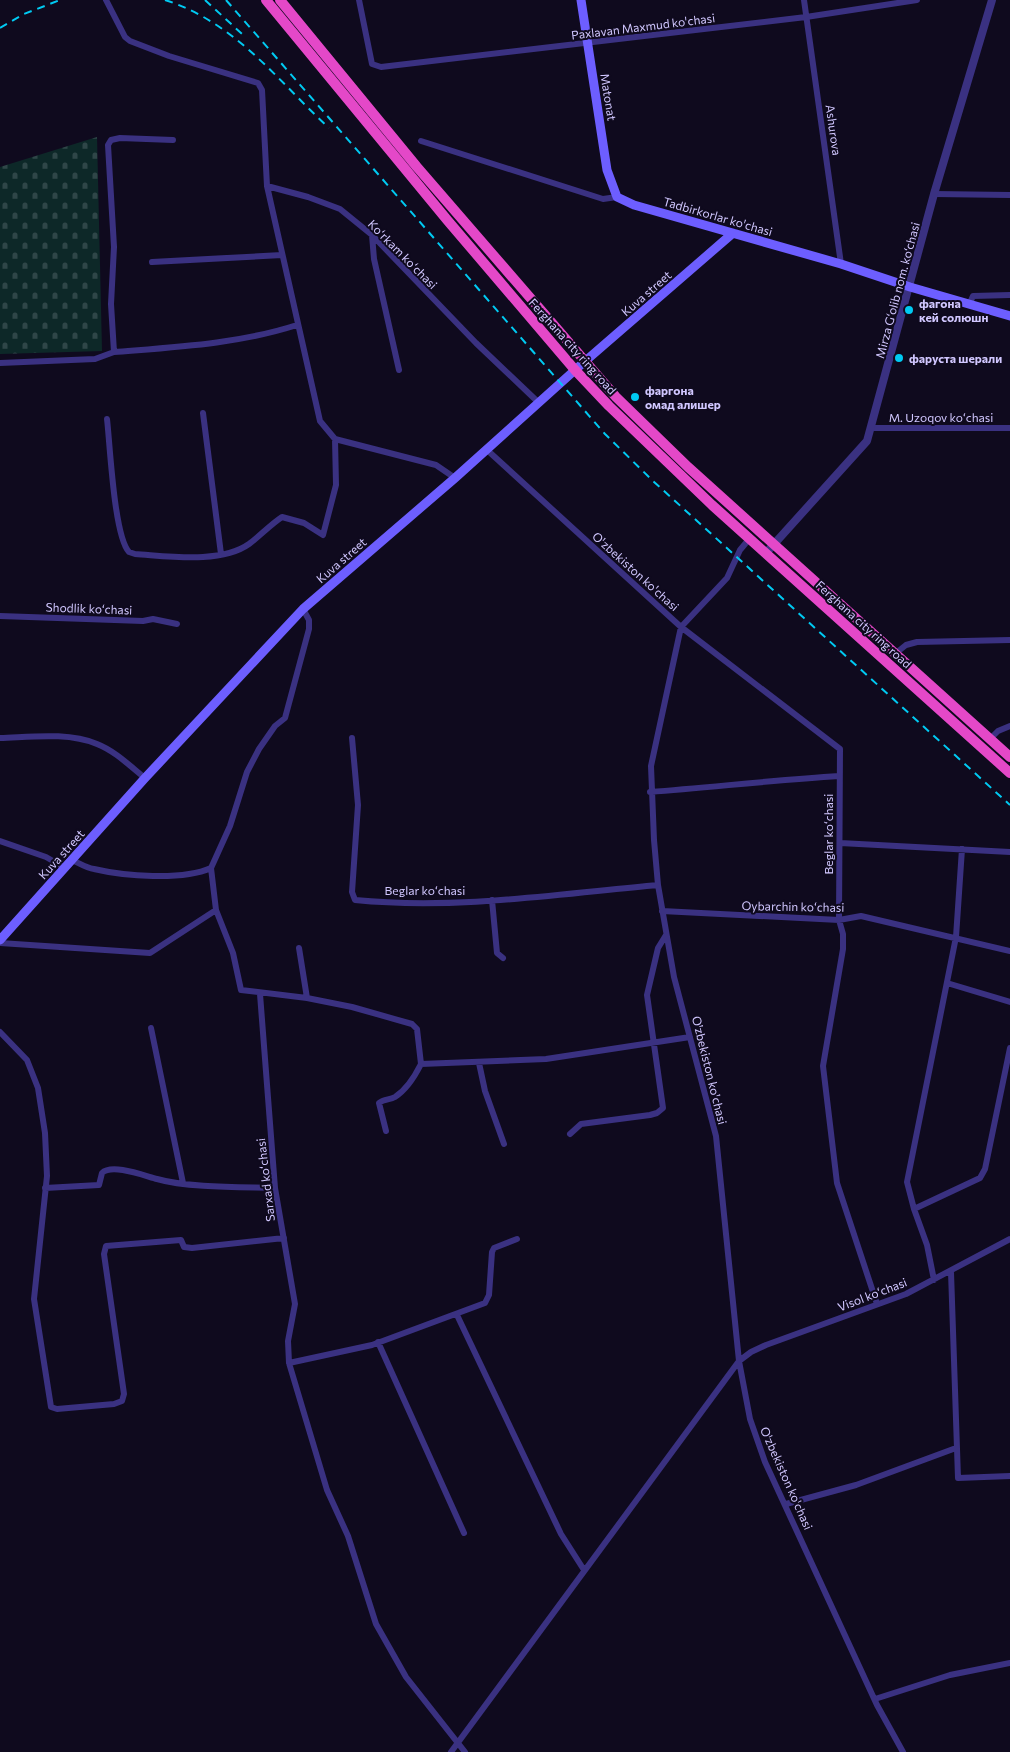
<svg xmlns="http://www.w3.org/2000/svg" width="1010" height="1752" font-family="Commissioner,sans-serif">
<defs>
<pattern id="cemetery-stones" width="16" height="16" patternUnits="userSpaceOnUse" patternTransform="scale(1.25)"><rect width="16" height="16" fill="#0d2828"/><path d="M2 7V4a2 2 0 0 1 4 0v3zM10 15v-3a2 2 0 0 1 4 0v3z" fill="#2f4648"/></pattern>
</defs>
<rect width="100%" height="100%" fill="#0f0a1e"/>
<path fill="url(#cemetery-stones)" d="M97 137 102 351 0 354V167Z"/>
<g fill="none" stroke-linecap="round" stroke-linejoin="round">
<path stroke="#3a3181" stroke-width="6" d="M106 0 125 37 130 41 169 56 258 83 262 90 267 186 308 197 340 209 372 235 476 343 538 402
M359 0 372 64 381 67 806 17 917 0
M804 0 841 264
M421 141 603 199 617 197
M267 186 320 421 335 439 436 465 455 478
M934 194 1010 195
M372 235 374 259 399 370
M152 262 282 255
M969 305 973 296 1010 295
M114 352C176 347 238 344 297 325
M0 363 95 359 114 352 111 304 114 247 108 145 111 140 120 138 173 140
M203 413 221 554
M107 419C110 444 114 536 129 552L135 554C168 556 221 564 249 544 261 535 270 525 282 517L304 523 323 535 336 485 335 439
M872 428H1010
M486 449 681 627 651 766 654 840 658 885 674 977 716 1136 739 1361 750 1419 765 1462 877 1705 903 1752
M750 538 740 550 727 578 681 627 840 749 839 920 843 934V949L823 1066 837 1183 877 1304
M303 609 309 620V629L285 718 275 726 259 749 247 772 230 826 211 868 216 910 233 953 241 990 307 998 352 1007 412 1024 417 1029 421 1064 546 1059 690 1037
M0 616 143 621 153 619 177 624
M896 653 906 645 917 642 1010 640
M0 738C31 737 68 732 97 744 115 751 130 766 145 778
M352 738 358 805 352 892 355 900C455 910 559 894 658 885
M990 739 998 731 1010 726
M650 792C714 787 776 780 839 776
M0 841 46 857 65 868
M840 843 1010 852
M962 849 956 937 907 1182 914 1209 980 1178 985 1169 1010 1048
M72 860C79 863 86 868 94 869 124 876 182 881 211 868
M492 900 497 953 503 958
M662 911 839 920 861 916 1010 951
M0 943 150 953 216 910
M299 948 307 998
M947 983 1010 1002
M260 994 275 1188 295 1304 288 1341 289 1363 327 1490 348 1536 376 1624 406 1677 465 1752
M151 1028 183 1183
M0 1032 27 1060 38 1088 45 1133 47 1176 34 1299 51 1407 57 1409 114 1404 122 1401 124 1394 104 1254 106 1246 181 1240 184 1247 192 1248 284 1238
M479 1063 485 1091 504 1144
M386 1131 379 1103C384 1099 390 1100 395 1097 406 1090 415 1076 421 1064
M570 1134 581 1124 650 1115 657 1113 663 1108 647 995 658 948 666 935
M45 1188 99 1185 102 1173C112 1163 145 1176 157 1179 188 1188 242 1187 275 1188
M914 1209 927 1245 934 1280
M951 1272 958 1478 1010 1476
M457 1315 561 1534 584 1570
M378 1342 464 1533
M289 1363 372 1345 485 1303 489 1295 492 1252 494 1248 517 1239
M786 1504 856 1485 956 1448
M875 1699 950 1675 1010 1663
M451 1752 739 1361 751 1352 766 1345 906 1294 1010 1239"/>
<path stroke="#3a3181" stroke-width="8" d="M766 553 867 441 934 194 992 0"/>
<path stroke="#6d5eff" stroke-width="9" d="M581 0 607 170 617 197 634 205 841 264 910 287 1010 316
M0 940 145 778 303 609 455 478 575 370 733 233"/>
<path stroke="#e448c8" stroke-width="10" d="M266 0 448 221 575 370 609 406 712 505 1010 773
M280 0 417 167 616 397 688 467 1010 757"/>
<path stroke="#00caf2" stroke-width="2" stroke-dasharray="8 6" stroke-linecap="butt" d="M165 0C236 23 276 79 329 128
M205 0 242 34
M226 0 605 434 653 481 1010 805
M0 28 24 14 60 0"/>
</g>
<g fill="#00caf2" stroke="#0f0a1e" stroke-width="2">
<circle cx="909" cy="310" r="5"/>
<circle cx="899" cy="358" r="5"/>
<circle cx="635" cy="397" r="5"/>
</g>
<g text-anchor="middle" dominant-baseline="central" stroke-width="4" stroke-linejoin="round" paint-order="stroke">
<g font-size="12" fill="#d1c7ff" stroke="#0f0a1e">
<text transform="translate(643 26) rotate(-7)">Paxlavan Maxmud ko'chasi</text>
<text transform="translate(609 97) rotate(81)">Matonat</text>
<text transform="translate(834 130) rotate(82)">Ashurova</text>
<text transform="translate(718 216) rotate(16)">Tadbirkorlar ko'chasi</text>
<text transform="translate(403 254) rotate(45)">Koʻrkam koʻchasi</text>
<text transform="translate(897 290) rotate(-75)">Mirza G‘olib nom. ko‘chasi</text>
<text transform="translate(646 293) rotate(-41)">Kuva street</text>
<text transform="translate(573 346) rotate(48)">Ferghana city ring road</text>
<text x="941" y="417">M. Uzoqov koʻchasi</text>
<text transform="translate(341 560) rotate(-41)">Kuva street</text>
<text transform="translate(636 571) rotate(42)">O'zbekiston ko'chasi</text>
<text transform="translate(89 608) rotate(2)">Shodlik koʻchasi</text>
<text transform="translate(864 624) rotate(42)">Ferghana city ring road</text>
<text transform="translate(828 834) rotate(-90)">Beglar koʻchasi</text>
<text transform="translate(61 854) rotate(-48)">Kuva street</text>
<text x="425" y="890">Beglar koʻchasi</text>
<text transform="translate(793 906) rotate(1)">Oybarchin koʻchasi</text>
<text transform="translate(710 1070) rotate(76)">O'zbekiston ko'chasi</text>
<text transform="translate(265 1180) rotate(-97)">Sarxad koʻchasi</text>
<text transform="translate(872 1294) rotate(-21)">Visol koʻchasi</text>
<text transform="translate(787 1478) rotate(66)">O'zbekiston ko'chasi</text>
</g>
<g font-size="12" font-weight="bold" fill="#d1c7ff" stroke="#0f0a1e" text-anchor="start">
<text x="919" y="303">фагона<tspan x="919" dy="14">кей солюшн</tspan></text>
<text x="909" y="358">фаруста шерали</text>
<text x="645" y="390">фаргона<tspan x="645" dy="14">омад алишер</tspan></text>
</g>
</g>
</svg>
